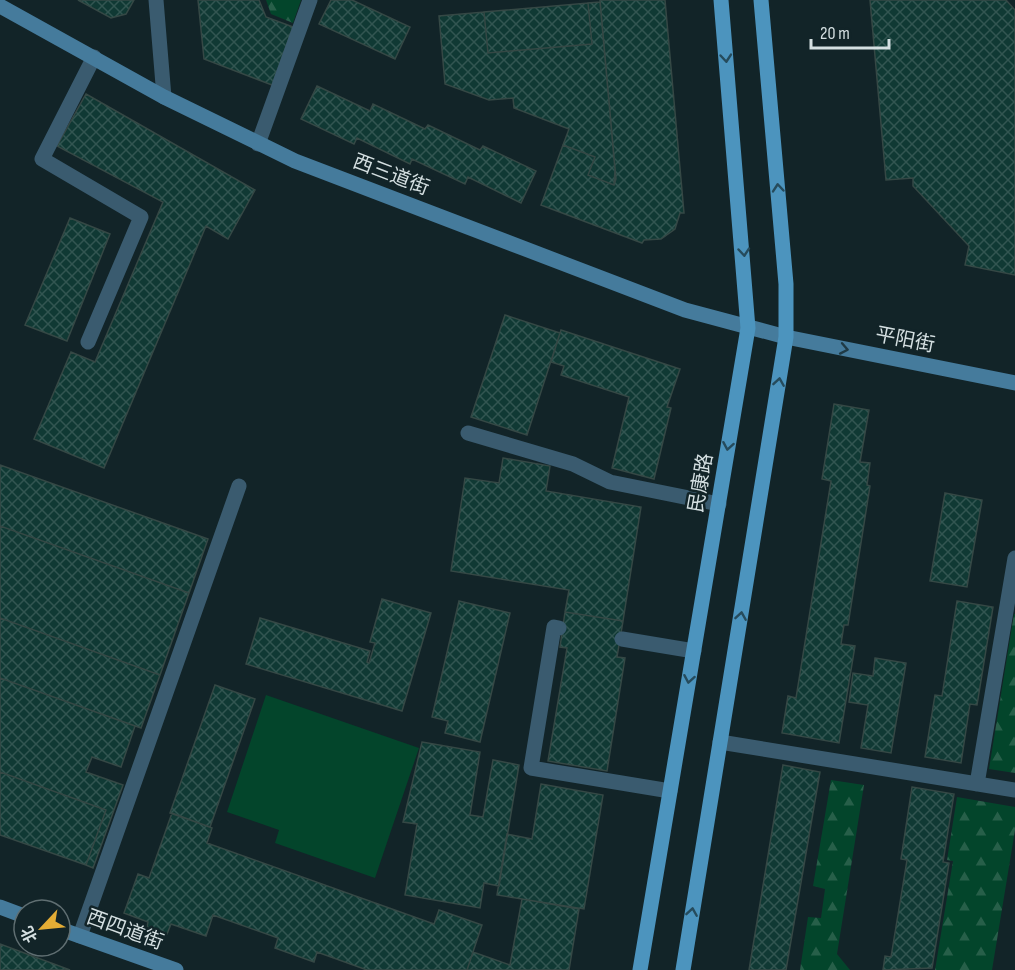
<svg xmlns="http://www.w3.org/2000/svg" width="1015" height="970" font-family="'Sofia Sans Condensed','Noto Sans SC',sans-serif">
<defs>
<pattern id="forest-firs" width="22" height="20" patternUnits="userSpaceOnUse" patternTransform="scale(1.5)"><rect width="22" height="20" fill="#03452b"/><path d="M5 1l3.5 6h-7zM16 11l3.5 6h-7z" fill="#275f49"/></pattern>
<pattern id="building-cross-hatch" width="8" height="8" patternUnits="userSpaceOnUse" patternTransform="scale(1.5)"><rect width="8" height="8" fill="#103934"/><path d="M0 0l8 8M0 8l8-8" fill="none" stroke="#325551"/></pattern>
</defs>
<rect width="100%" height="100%" fill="#122428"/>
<path fill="url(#forest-firs)" d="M266 0H301L293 23 271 14Z
M1014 614H1015V773L989 769Z
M831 780 864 785 837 954 850 970H800L808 917 821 918 825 889 813 886Z
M957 797 1015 807V830L992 970H935L953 861 947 860Z"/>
<path fill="#03452b" d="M266 695 419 748 375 878 275 843 279 830 227 812Z"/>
<path fill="url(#building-cross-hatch)" stroke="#354845" stroke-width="1.5" d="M78 0H134L126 14 111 18Z
M198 0H259L266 17 293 27 272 85 204 59Z
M331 0H352L410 27 395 59 319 24Z
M600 0H665L684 213H680L675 229 661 239 644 240 642 243 541 205 563 145 595 157 588 175 614 185 616 179Z
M870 0H1006L1015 10V275L965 265 969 246 913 186V178L886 180Z
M600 2 615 170 614 185 588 175 595 157 563 145 569 129 514 108 513 98 489 100 445 84 439 16 484 12 488 53 592 44 588 3Z
M588 3 592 44 488 53 484 12Z
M317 86 370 111 373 104 425 129 428 125 480 150 483 146 536 171 521 203 468 177 465 184 412 159 410 164 357 138 354 144 301 119Z
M86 94 255 190 228 239 206 226 104 468 34 439 71 352 95 362 163 202 57 146Z
M70 218 110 234 67 341 25 325Z
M505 315 560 333 527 435 471 417Z
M561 330 680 369 667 407 671 408 654 479 612 468 629 397 561 375 564 366 551 362Z
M834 404 869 410 860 462 870 463 867 485 870 486 848 625H844L841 644 855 646 839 743 782 733 788 696 796 698 831 481 822 479Z
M503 458 550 466 546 491 641 507 623 621 565 612 569 590 451 571 465 478 499 483Z
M0 465 208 539 189 593 0 526Z
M945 493 982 500 967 587 930 581Z
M0 526 189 593 160 675 0 618Z
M382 599 431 613 402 711 246 664 260 618 370 651 367 662 369 663 375 643 370 642Z
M459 601 510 613 480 742 445 733 448 721 432 717Z
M957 601 993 607 977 705 970 704 961 763 925 757 935 695 942 696Z
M565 612 623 621 617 657 625 658 607 771 548 761 567 648 560 647Z
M0 618 160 675 141 728 0 678Z
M875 658 906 663 891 753 861 748 868 705 849 702 853 673 873 676Z
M0 678 135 726 121 767 92 757 86 772 123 785 93 868 86 865 106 810 0 772Z
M215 685 255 699 210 827 170 813Z
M422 742 480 752 470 815 483 817 493 760 519 765 499 886 484 883 480 908 405 895 417 824 403 822Z
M783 765 820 772 786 970H749Z
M0 772 106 810 86 865 0 835Z
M541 784 603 795 584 909 497 895 507 834 532 839Z
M912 787 954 794 943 862 949 863 932 968 883 970 885 956 891 957 907 860 901 859Z
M172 813 212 828 207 843 434 924 439 910 482 925 467 970H367L317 952 314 962 275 948 278 938 213 915 206 936 171 924 167 934 147 927 148 922 124 913 138 874 149 878Z
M522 899 579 909 569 970H467L473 952 510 965Z
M0 944 70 970H0Z"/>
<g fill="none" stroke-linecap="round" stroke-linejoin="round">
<path stroke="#3a5b6f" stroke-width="15" d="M156 0 164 97
M258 144 310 0
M88 342 141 217 42 159 94 57
M468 433 573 464 610 482 719 504
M559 628 554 627 531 768 670 791
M622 639 694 651
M720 742 1015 790
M977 784 1015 558
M80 936 239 486"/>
<path stroke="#457b9c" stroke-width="15" d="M0 6 164 97 295 161 685 310 786 337 1015 383
M0 907 24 916
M60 929 176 970"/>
<path stroke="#4c94be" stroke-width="15" d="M640 970 748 328 721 0
M683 970 786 337V284L761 0"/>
</g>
<defs><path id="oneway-chevron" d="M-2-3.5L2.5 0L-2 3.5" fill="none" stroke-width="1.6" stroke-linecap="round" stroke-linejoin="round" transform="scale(1.5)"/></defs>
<g stroke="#264b5c">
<use href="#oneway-chevron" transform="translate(726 58) rotate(85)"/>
<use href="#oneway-chevron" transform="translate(778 188) rotate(-95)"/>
<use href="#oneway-chevron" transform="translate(744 252) rotate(85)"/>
<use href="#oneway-chevron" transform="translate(779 382) rotate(-81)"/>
<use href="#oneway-chevron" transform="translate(728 446) rotate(100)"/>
<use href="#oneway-chevron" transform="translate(741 616) rotate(-81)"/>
<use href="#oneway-chevron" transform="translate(689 679) rotate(100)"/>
<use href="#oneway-chevron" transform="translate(692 912) rotate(-81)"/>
</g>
<use stroke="#1f3a45" href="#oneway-chevron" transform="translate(844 349) rotate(11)"/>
<g text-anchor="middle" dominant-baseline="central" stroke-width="5" stroke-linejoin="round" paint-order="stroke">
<g font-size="20" fill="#d4dfe1" stroke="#122428">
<text transform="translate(391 175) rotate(21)">西三道街</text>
<text transform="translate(905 340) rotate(11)">平阳街</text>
<text transform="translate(701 483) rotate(-80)">民康路</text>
<text transform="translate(125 930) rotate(20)">西四道街</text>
</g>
</g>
<g transform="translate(42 928) rotate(244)"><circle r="28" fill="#122428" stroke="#606f72" stroke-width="1.5"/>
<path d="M0-4.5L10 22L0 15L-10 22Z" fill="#e4ad35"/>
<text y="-9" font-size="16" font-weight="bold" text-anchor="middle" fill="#d4dfe1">北</text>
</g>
<path d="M811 39v9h78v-9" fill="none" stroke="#d4dfe1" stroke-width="3"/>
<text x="820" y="39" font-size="18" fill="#d4dfe1" stroke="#122428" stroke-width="4.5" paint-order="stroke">20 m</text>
</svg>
